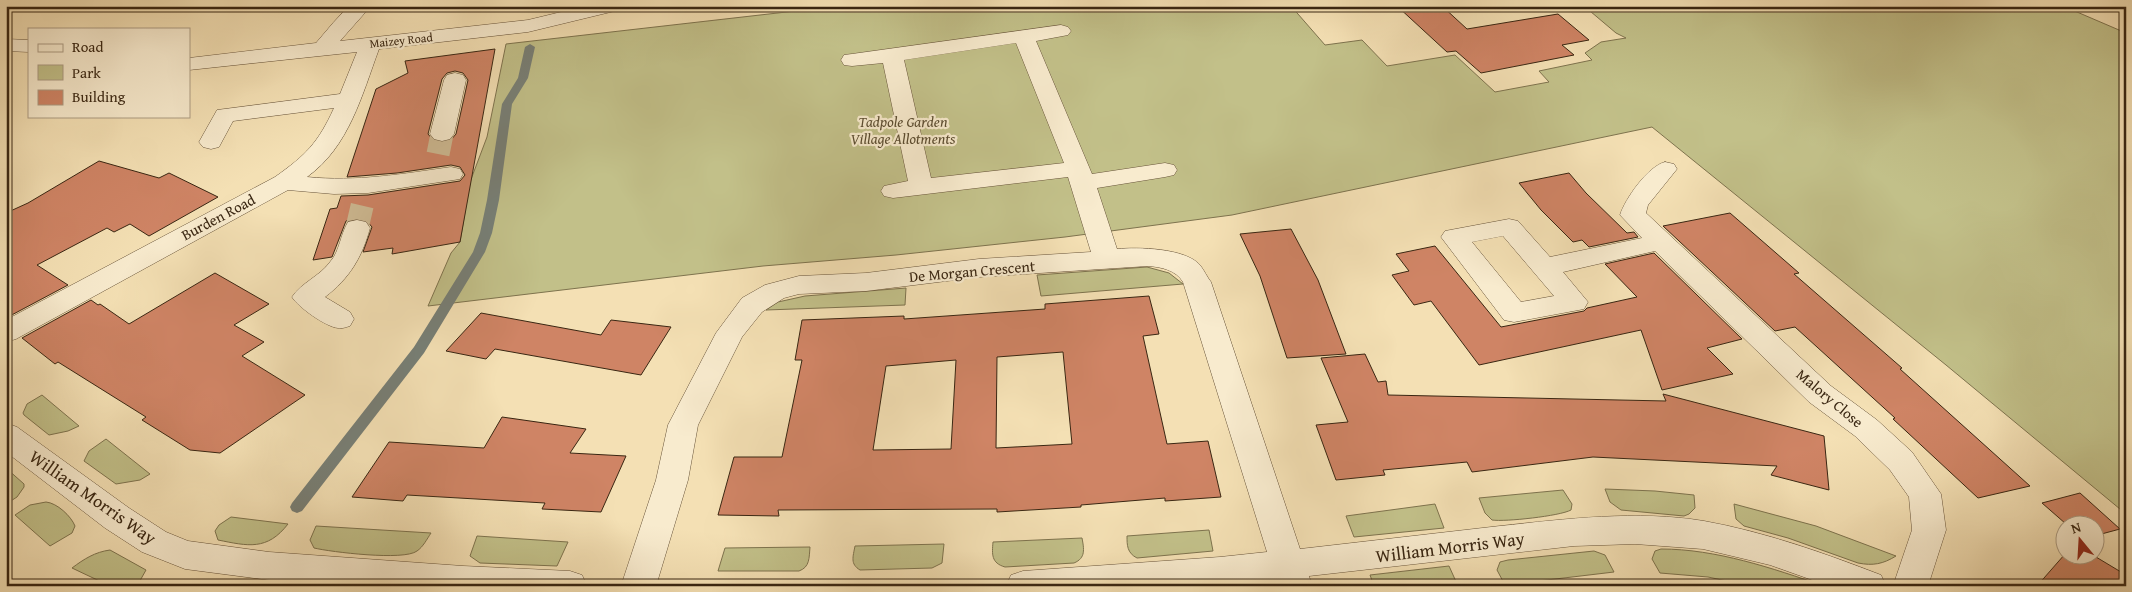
<svg xmlns="http://www.w3.org/2000/svg" width="2132" height="592" font-family="'Gentium Book Plus',serif">
<rect width="100%" height="100%" fill="#f4e0b4"/>
<filter id="stains"><feTurbulence type="fractalNoise" baseFrequency=".004" numOctaves="4"/><feColorMatrix values="0 0 0 0 .2 0 0 0 0 .09 0 0 0 0 .02 0 0 0 .5 -.17"/></filter>
<radialGradient id="worn" r=".72"><stop offset=".6" stop-color="#630" stop-opacity="0"/><stop offset="1" stop-color="#630" stop-opacity=".3"/></radialGradient>
<path fill="#c2c089" stroke="#7e734e" d="M839 6H1291L1325 45 1362 40 1387 66 1455 55 1495 92 1549 82 1539 71 1592 60 1585 53 1601 42 1626 38 1616 33 1584 6H2063L2126 33V514L1946 365 1652 127 1232 215 1065 237 896 255 763 266 428 306 451 253 460 242 470 182 487 137 506 44Z
M1147 267 1169 273 1183 284 1041 296 1037 275Z
M906 288 905 305 766 310 778 302 805 296Z
M42 395 79 426 68 431 49 435 24 415 23 413 27 404Z
M106 439 150 474 140 480 116 484 84 461 89 451Z
M6 468 24 484V487L17 497 6 504Z
M1605 489 1655 491 1694 495 1695 508 1689 514 1684 516 1621 510 1610 502Z
M1563 490 1572 504 1571 510C1560 516 1505 522 1492 520L1485 513 1479 498Z
M46 502C57 503 71 516 75 526L72 533 50 546 15 515 30 505Z
M1435 504 1444 528 1354 537 1346 516Z
M1734 504 1816 526 1896 556C1883 564 1873 566 1858 563L1788 538 1744 526 1736 519Z
M231 517 288 524C267 551 248 546 218 540L215 531 219 525Z
M316 526 431 533C427 539 423 547 417 551 404 561 331 552 314 548L310 540Z
M1209 530 1213 551 1137 558C1127 553 1127 545 1127 536Z
M477 536 568 542 557 566 480 563 470 556Z
M1082 538C1084 549 1086 558 1074 563L1005 567C991 563 992 554 993 542Z
M944 544 942 563 932 568 860 570C850 564 853 557 855 546Z
M810 547C809 558 810 567 799 571H718L725 548Z
M1661 549C1716 549 1772 568 1824 586H1750L1708 577 1660 573 1652 559 1655 551Z
M110 550 146 570 137 586H110L72 568C84 559 95 552 110 550Z
M1594 551 1605 555 1614 572 1505 585 1497 570 1500 562 1508 560Z
M1449 566 1458 586H1374L1370 575Z"/>
<g fill="none" stroke-linecap="round" stroke-linejoin="round">
<path fill="#777f76" fill-rule="evenodd" d="M530 44 535 47 528 78 512 104 499 200 492 233 485 252 424 353 302 511 297 513 292 511 290 507 292 503 414 347 473 252 480 233 487 200 502 104 518 78 525 47Z"/>
</g>
<path fill="#cf8465" stroke="#392612" fill-rule="evenodd" d="M1397 6H1442L1467 29 1558 14 1589 40 1562 45 1574 55 1481 73 1456 51 1447 52Z
M495 49 460 242 392 254 393 248 363 252 372 227 366 220 357 218 346 221 332 257 313 260 330 209 337 208 341 196 368 195 460 181 465 175 460 167 451 165 397 173 347 177 376 89 408 73 405 61ZM455 71 463 73 468 80 456 134 450 141 442 143 433 140 428 134 442 79 447 73Z
M99 161 159 178 169 173 218 197 149 236 130 224 114 232 107 228 37 265 68 285 6 318V213L28 203Z
M1569 173 1586 193 1627 233 1634 232 1638 237 1589 247 1582 240 1573 242 1541 210 1519 183Z
M1730 213 1799 273 1794 274 1902 368 1900 369 2030 486 1978 498 1893 419 1895 418 1795 327 1775 331 1663 226Z
M1291 229 1318 280 1346 354 1287 358 1260 276 1240 234Z
M1435 246 1501 327 1584 311 1587 308 1637 297 1605 264 1654 253 1742 339 1707 348 1733 374 1662 390 1641 330 1479 365 1431 301 1414 305 1392 275 1409 271 1396 254Z
M215 273 269 304 234 325 264 342 242 356 305 395 220 453 190 450 142 420 146 417 58 362 55 364 22 338 91 300 98 305 100 304 129 324Z
M1149 296 1159 334 1143 336 1167 444 1208 441 1221 497 1165 501V498L1081 505V507L997 512V509L778 510 779 516 718 515 734 457H782L802 360H795L802 320 904 316V319L1045 309V304ZM1063 352 1072 444 996 448 997 357ZM956 360 951 449 873 450 886 366Z
M481 313 601 335 611 320 671 327 641 375 495 349 486 359 446 351Z
M1365 354 1378 382 1386 381 1388 395 1666 401 1663 394 1824 436 1829 490 1771 475 1777 466 1593 457 1472 472 1467 462 1383 470 1385 475 1336 480 1316 425 1348 422 1321 358Z
M502 417 586 429 570 453 626 456 601 512 542 509 545 503 407 495 403 501 352 497 389 442 484 448Z
M2080 493 2120 529 2094 536V524H2066L2042 503Z
M2065 554H2091L2126 575V586H2037Z"/>
<g fill="none" stroke-linecap="round" stroke-linejoin="round">
<path stroke="#cfbb94" stroke-width="23" stroke-dasharray="23 11" stroke-linecap="butt" d="M438 154 442 134
M357 228 363 202"/>
<defs>
<path id="minor" d="M349 6H371L340 41 528 20 586 6H622L619 10 528 32 379 49C362 95 349 147 307 177 356 182 403 174 451 167L460 169 463 174 460 179 368 193 334 194 288 190 16 339 6 342V320L275 177C306 155 318 143 334 108L233 121 219 147 211 149 203 147 199 142 217 110 340 94 357 52 189 70V58L316 43 333 23Z
M1061 25 1068 27 1071 31 1068 35 1036 41 1092 174 1165 163 1174 165 1177 170 1174 175 1165 177 1097 188 1117 249C1138 247 1185 248 1200 265 1204 270 1207 277 1211 282L1300 549C1367 541 1433 534 1500 526 1565 519 1638 510 1704 521 1765 532 1824 553 1881 575L1886 586H1829L1770 565 1703 549 1635 544 1574 546 1309 576 1312 586H1277L1276 580 1227 586H1006L1011 575 1023 571 1220 557 1267 552 1183 282C1176 270 1161 267 1148 266L979 277 866 291 799 294 784 298 762 312 742 337 698 425 688 480 656 586H621L656 480 668 425 716 333 742 298 765 285 799 276 866 273 979 259 1091 252 1068 177 893 198 884 196 881 191 884 186 908 181 883 63 852 66 844 65 841 60 844 55 852 54ZM1016 43 1064 163 931 178 904 60Z
M6 39 29 40V52L6 51Z
M455 73 463 75 466 80 454 134 450 139 442 141 434 139 430 134 444 80 447 75Z
M1665 162 1674 164 1677 169 1648 205 1646 213 1831 386 1877 420 1912 452 1941 494 1946 530 1928 586H1893L1912 530 1909 497 1890 470 1855 436 1809 402 1655 251 1563 272 1588 302 1584 309 1514 322 1504 320 1441 237 1445 231 1509 219 1518 221 1550 257 1642 238 1620 215C1625 199 1648 166 1665 162ZM1503 236 1554 296 1521 302 1472 242Z
M357 220 366 222 370 228C362 257 350 278 325 297L350 312 354 319 350 326C346 327 342 329 338 328 326 327 298 307 292 297 301 283 320 276 330 262 340 251 340 235 348 222Z
M6 423 17 427 129 508 166 532 188 541 269 552 463 566 570 571 582 575 587 586H336L269 580 185 569 142 552 105 528 6 452Z"/>
</defs>
<use href="#minor" stroke="#68543a" stroke-width="1"/>
<use href="#minor" fill="#f8ebce" fill-rule="evenodd"/>
</g>
<g text-anchor="middle" dominant-baseline="central" stroke-width="4.5" stroke-linejoin="round" paint-order="stroke">
<g font-size="12" fill="#392612" stroke="#f8ebce">
<text transform="translate(401 40) rotate(-6)">Maizey Road</text>
</g>
<g font-size="15" font-style="italic" fill="#5b4c30" stroke="#f8ebce">
<text x="903" y="121">Tadpole Garden<tspan x="903" dy="17">Village Allotments</tspan></text>
</g>
<g font-size="15" fill="#392612" stroke="#f8ebce">
<text transform="translate(218 217) rotate(-28)">Burden Road</text>
<text transform="translate(972 271) rotate(-5)">De Morgan Crescent</text>
<text transform="translate(1830 398) rotate(40)">Malory Close</text>
</g>
<g font-size="18" fill="#392612" stroke="#f8ebce">
<text transform="translate(93 497) rotate(35)">William Morris Way</text>
<text transform="translate(1450 547) rotate(-7)">William Morris Way</text>
</g>
</g>
<rect width="2132" height="592" fill="none" stroke="#f4e0b4" stroke-width="25"/>
<rect x="8" y="8" width="2117" height="577" fill="none" stroke="#392612" stroke-width="2.5"/>
<rect x="12" y="12" width="2107" height="567" fill="none" stroke="#392612"/>
<rect x="28" y="28" width="162" height="90" fill="#f8ebce" stroke="#ac9c83"/>
<rect x="38" y="44" width="25" height="8" fill="#f8ebce" stroke="#ac9c83"/>
<text x="72" y="52" font-size="15" fill="#392612">Road</text>
<rect x="38" y="65" width="25" height="15" fill="#c2c089" stroke="#ac9c83"/>
<text x="72" y="78" font-size="15" fill="#392612">Park</text>
<rect x="38" y="90" width="25" height="15" fill="#cf8465" stroke="#ac9c83"/>
<text x="72" y="102" font-size="15" fill="#392612">Building</text>
<g transform="translate(2080 540) rotate(342)"><circle r="24" fill="#f8ebce" stroke="#ac9c83"/>
<path d="M0-4L9 19L0 12L-9 19Z" fill="#8f2418"/>
<text y="-8" font-size="14" font-weight="bold" text-anchor="middle" fill="#392612">N</text>
</g>
<rect width="100%" height="100%" filter="url(#stains)"/>
<rect width="100%" height="100%" fill="url(#worn)"/>
</svg>
